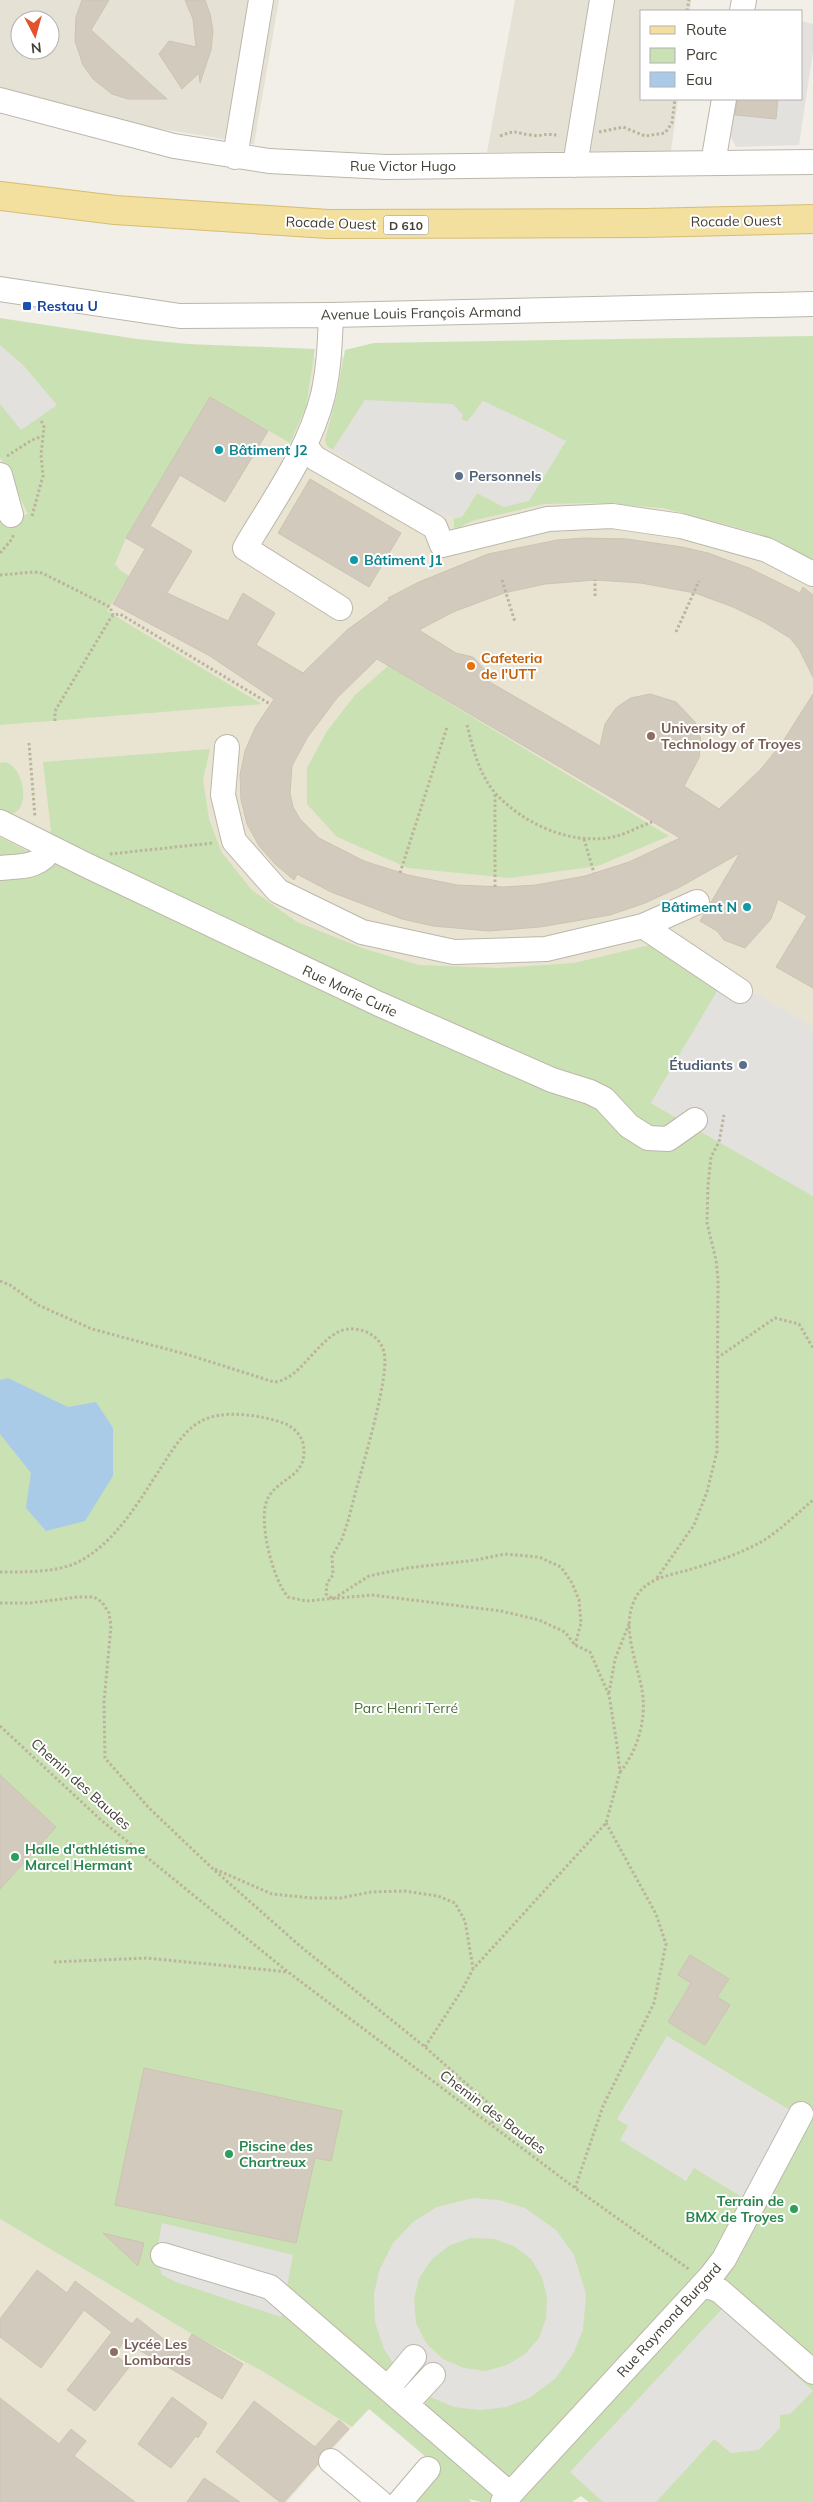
<svg xmlns="http://www.w3.org/2000/svg" width="813" height="2502" font-family="Mulish,sans-serif">
<rect width="100%" height="100%" fill="#f1efe7"/>
<path fill="#e5e1d5" fill-rule="evenodd" d="M0 0H279L254 144 0 103ZM20 20H50V50H20Z
M515 0H691L690 11H642V99H678L671 151 487 152Z"/>
<path fill="#e9e4d2" d="M0 327 252 358 813 349V1242L0 848Z
M0 2219 192 2334 262 2371 352 2427 287 2502H0Z"/>
<path fill="#cae1b4" d="M0 318 137 339 188 344 315 349 306 407 290 443 210 397 126 538 115 564 121 571 129 576 107 611 262 704 0 725V524L28 514 0 457Z
M813 336V561L750 531 663 508 597 503 544 504 472 521 460 527 454 528V518L462 517 477 493 504 507 566 442 551 433 483 401 468 422 461 419 365 400 333 450 327 446 325 440 337 394 345 350 374 343Z
M388 666 669 836 598 866 510 878 408 868 337 837 307 804V768L327 731 355 695Z
M210 749 203 779 209 819 222 853 252 890 297 922 365 949 419 965 499 968 574 963 654 944 721 985 651 1103 813 1196V2502H589L581 2496 572 2502H481L469 2499 471 2502H409L432 2462 369 2409 352 2427 262 2371 192 2334 0 2219V837L27 851 51 831 43 762Z
M6 762C30 772 30 826 0 812V763Z"/>
<path fill="#e3e1de" fill-rule="evenodd" d="M802 21 813 24V51L799 145 736 147 730 136 733 115 775 119 778 99H802Z
M0 345 23 365 57 405 21 430 0 404Z
M365 400 453 404 463 415 461 419 467 422 483 401 566 441 529 501 504 507 477 493 461 517 454 518 430 510 333 450Z
M726 976 813 1027V1196L651 1103Z
M667 2036 793 2112 742 2197 694 2168 686 2181 620 2140 628 2126 617 2119Z
M473 2198 499 2200 525 2208 556 2230 574 2255 586 2294 583 2330 573 2354 555 2379 529 2398 506 2407 480 2410 454 2407 426 2395 400 2374 384 2349 375 2322 374 2294 379 2271 393 2243 413 2222 437 2207ZM471 2238 494 2239 514 2246 531 2259 542 2277 547 2297 546 2318 539 2338 525 2354 507 2365 486 2371 464 2368 443 2359 426 2343 416 2323 414 2300 419 2278 432 2259 450 2245Z
M162 2223 293 2255 281 2317 176 2282 162 2275 156 2256Z
M722 2309 813 2391 790 2414 780 2415V2428L759 2450 731 2453 714 2439 656 2502H603L570 2472Z"/>
<path fill="#a9cbe8" d="M8 1378 68 1407 96 1402 113 1428V1476L85 1521 46 1531 26 1508 31 1473 0 1434V1380Z"/>
<path fill="#d2cbbd" stroke="#ccc3b1" fill-rule="evenodd" d="M82 0H109L91 30 167 99H128L112 94 93 79 83 65 75 41 76 17Z
M185 0H205L210 14 213 31 211 50 200 83 199 73 182 89 159 54 169 41 196 47 193 19Z
M737 99H778L776 119 735 115Z
M210 397 268 431 225 502 180 475 150 526 192 551 167 593 228 621 243 593 275 613 256 645 303 673 347 630 390 599 388 598 419 582 488 554 557 540 584 538 627 539 682 547 708 553 749 568 800 593 803 587 813 595V677L799 649 790 638 764 622 733 607 695 593 641 583 595 580 545 584 504 593 453 612 419 630 456 653 473 657 486 671 488 681 600 746 605 724 616 708 623 703 631 698 650 694 676 702 695 722 701 740 699 758 684 786 719 809 761 769 782 743 813 694V988L776 967 807 916 778 899 771 919 745 948 724 940 717 931 700 921 740 853 680 887 645 903 610 915 540 927 489 931 433 926 402 919 331 892 297 874 294 880 275 864 259 846 247 824 241 800 240 775 245 751 255 728 274 699 210 656 113 604 145 549 126 538ZM377 659 441 697 680 838 629 862 585 876 536 885 503 887 457 885 408 875 364 861 319 838 300 819 293 807 290 793 292 766 307 738 337 698Z
M310 479 401 533 369 587 278 533Z
M0 1775 56 1827 0 1889Z
M690 1955 729 1979 717 1997 730 2005 705 2045 668 2022 691 1983 678 1975Z
M144 2068 342 2111 331 2161 315 2158 296 2243 115 2205Z
M103 2233 144 2243 138 2266Z
M37 2270 67 2293 75 2281 132 2324 137 2318 181 2353 192 2334 243 2364 222 2399 124 2341 115 2355 130 2366 95 2411 67 2390 112 2332 84 2310 41 2368 0 2337V2319Z
M172 2397 207 2423 198 2438 196 2436 171 2468 138 2444Z
M0 2398 59 2444 71 2429 86 2441 74 2456 135 2502H0Z
M254 2401 315 2447 339 2420 349 2429 332 2447 321 2452 318 2464 284 2502H280L216 2452Z
M204 2478 240 2502H187Z"/>
<g fill="none" stroke-linecap="round" stroke-linejoin="round">
<defs>
<path id="minor" d="M742 11 744 0
M0 100 174 146 269 161 386 167 813 162
M235 157 261 0
M713 163 724 99
M575 165 602 0
M0 289 180 316 331 315 813 304
M331 315C330 342 329 368 323 395 309 451 274 499 245 548L340 608
M305 446 315 458 435 527 442 545 548 519 612 516 681 526 767 550 813 574
M0 475 11 515
M227 747 223 795 234 841 278 891 362 932 454 952 546 949 643 926 697 902
M0 822 86 865 379 1004 552 1080 590 1092 604 1099 629 1126 648 1138 668 1139 695 1120
M0 868C20 866 41 868 51 848
M643 926 740 991
M163 2255 270 2287 510 2494
M704 2284 720 2291 813 2372
M388 2388 414 2357
M406 2404 433 2375
M331 2461 380 2502
M400 2502 428 2469
M503 2502 711 2276 724 2259 801 2114"/>
<path id="major" d="M0 196 115 210 328 224 644 223 813 219"/>
</defs>
<use href="#minor" stroke="#bcb7aa" stroke-width="26"/>
<use href="#major" stroke="#d6bd70" stroke-width="30"/>
<path stroke="#bcb39d" stroke-width="3" stroke-dasharray="2.5 2.5" stroke-linecap="butt" d="M687 11 689 0
M599 132 623 127 645 136 665 133 672 123 675 99
M500 136C519 129 513 133 531 135 541 137 549 132 559 136
M7 456 32 440 43 436
M32 516 43 476 41 455 44 427 41 420
M0 553 12 539 14 533
M0 575 34 572 42 573 110 607 113 615
M502 580 515 622
M595 596V580
M676 632 699 581
M55 721V711L110 619 113 615 120 614 270 704
M467 725C473 748 479 775 496 794 525 825 574 847 617 836 628 833 640 826 652 822
M29 743 35 817
M584 839 594 873
M110 854 213 843
M400 873 447 727
M495 887V794
M0 1281 10 1285 38 1305 92 1329 189 1355 274 1382C299 1380 314 1345 338 1332 346 1328 355 1328 364 1331 373 1334 381 1341 384 1352 391 1378 356 1485 349 1518L342 1539 332 1556 333 1575 327 1583 326 1594 333 1599 369 1576 407 1568 476 1560 505 1554 539 1557 561 1567 572 1583 579 1600 581 1623 575 1645
M717 1358 775 1318 799 1324 813 1348
M0 1572C25 1572 60 1573 82 1560 118 1539 139 1501 162 1466 171 1452 183 1432 198 1423 220 1408 262 1415 286 1424 294 1428 301 1435 303 1443 310 1478 277 1477 267 1500 258 1522 273 1580 288 1597L306 1601 372 1595 501 1611 539 1620 565 1632 575 1645 590 1652 609 1695 617 1745 620 1772 606 1823 473 1969 462 1990 425 2047
M657 1578 694 1525 707 1492 717 1451 718 1279 716 1260 707 1223 708 1185 711 1157 719 1142 724 1115
M0 1603H30L78 1597H94L102 1602 109 1613 111 1626 104 1702 105 1758 149 1808 212 1868 300 1946 425 2047 495 2109 492 2125
M609 1693 615 1659 629 1624
M0 1726 101 1820 288 1972 575 2188 690 2270
M620 1772C638 1750 647 1718 642 1690 637 1661 620 1626 636 1597 645 1580 668 1575 685 1571 711 1563 742 1554 766 1539 782 1528 798 1513 813 1500
M215 1869 272 1894 312 1898H341L371 1892 404 1891 438 1896 455 1903 465 1921 473 1968
M54 1962 147 1958 288 1972
M575 2188 603 2106 654 2003 666 1944 656 1914 606 1823"/>
<use href="#minor" stroke="#fff" stroke-width="24"/>
<use href="#major" stroke="#f3e09e" stroke-width="28"/>
</g>
<rect fill="#1a4fb4" stroke="#fff" stroke-width="2" x="22" y="301" width="10" height="10" rx="2.5"/>
<g fill="#0f9aa8" stroke="#fff" stroke-width="2">
<circle cx="219" cy="450" r="5"/>
<circle cx="354" cy="560" r="5"/>
<circle cx="747" cy="907" r="5"/>
</g>
<g fill="#5c6f8a" stroke="#fff" stroke-width="2">
<circle cx="459" cy="476" r="5"/>
<circle cx="743" cy="1065" r="5"/>
</g>
<circle fill="#e8710a" stroke="#fff" stroke-width="2" cx="471" cy="666" r="5"/>
<g fill="#8d6e63" stroke="#fff" stroke-width="2">
<circle cx="651" cy="736" r="5"/>
<circle cx="114" cy="2352" r="5"/>
</g>
<g fill="#2e9e5b" stroke="#fff" stroke-width="2">
<circle cx="15" cy="1857" r="5"/>
<circle cx="229" cy="2154" r="5"/>
<circle cx="794" cy="2209" r="5"/>
</g>
<g text-anchor="middle" dominant-baseline="central" stroke-width="4" stroke-linejoin="round" paint-order="stroke">
<rect fill="#fff" stroke="#7b7973" stroke-width="1" x="383.5" y="215.5" width="45" height="19" rx="4"/>
<g font-size="12" font-weight="bold" fill="#433f37">
<text x="406" y="225">D 610</text>
</g>
<g font-size="14" fill="#433f37" stroke="#fff">
<text x="403" y="166">Rue Victor Hugo</text>
<text transform="translate(736 221) rotate(-1)">Rocade Ouest</text>
<text transform="translate(331 223) rotate(2)">Rocade Ouest</text>
<text transform="translate(421 313) rotate(-1)">Avenue Louis François Armand</text>
<text transform="translate(350 991) rotate(25)">Rue Marie Curie</text>
<text transform="translate(81 1784) rotate(42)">Chemin des Baudes</text>
<text transform="translate(493 2112) rotate(37)">Chemin des Baudes</text>
<text transform="translate(669 2320) rotate(-48)">Rue Raymond Burgard</text>
</g>
<g font-size="14" font-weight="bold" fill="#164399" stroke="#fff" text-anchor="start">
<text x="37" y="306">Restau U</text>
</g>
<g font-size="14" font-weight="bold" fill="#0d838f" stroke="#fff" text-anchor="start">
<text x="229" y="450">Bâtiment J2</text>
<text x="364" y="560">Bâtiment J1</text>
<text x="737" y="907" text-anchor="end">Bâtiment N</text>
</g>
<g font-size="14" font-weight="bold" fill="#4e5e75" stroke="#fff" text-anchor="start">
<text x="469" y="476">Personnels</text>
<text x="733" y="1065" text-anchor="end">Étudiants</text>
</g>
<g font-size="14" font-weight="bold" fill="#c56008" stroke="#fff" text-anchor="start">
<text x="481" y="658">Cafeteria<tspan x="481" dy="16">de l'UTT</tspan></text>
</g>
<g font-size="14" font-weight="bold" fill="#785e54" stroke="#fff" text-anchor="start">
<text x="661" y="728">University of<tspan x="661" dy="16">Technology of Troyes</tspan></text>
<text x="124" y="2344">Lycée Les<tspan x="124" dy="16">Lombards</tspan></text>
</g>
<g font-size="14" fill="#446f30" stroke="#fff">
<text x="406" y="1708">Parc Henri Terré</text>
</g>
<g font-size="14" font-weight="bold" fill="#27864d" stroke="#fff" text-anchor="start">
<text x="25" y="1849">Halle d'athlétisme<tspan x="25" dy="16">Marcel Hermant</tspan></text>
<text x="239" y="2146">Piscine des<tspan x="239" dy="16">Chartreux</tspan></text>
<text x="784" y="2201" text-anchor="end">Terrain de<tspan x="784" dy="16">BMX de Troyes</tspan></text>
</g>
</g>
<rect x="640" y="10" width="162" height="90" fill="#ffffff" stroke="#b4b2af"/>
<rect x="650" y="26" width="25" height="8" fill="#f3e09e" stroke="#b4b2af"/>
<text x="686" y="35" font-size="15" fill="#433f37">Route</text>
<rect x="650" y="48" width="25" height="15" fill="#cae1b4" stroke="#b4b2af"/>
<text x="686" y="60" font-size="15" fill="#433f37">Parc</text>
<rect x="650" y="72" width="25" height="15" fill="#a9cbe8" stroke="#b4b2af"/>
<text x="686" y="85" font-size="15" fill="#433f37">Eau</text>
<g transform="translate(35 35) rotate(174)"><circle r="24" fill="#ffffff" stroke="#b4b2af"/>
<path d="M0-4L9 19L0 12L-9 19Z" fill="#e2522d"/>
<text y="-8" font-size="14" font-weight="bold" text-anchor="middle" fill="#433f37">N</text>
</g>
</svg>
